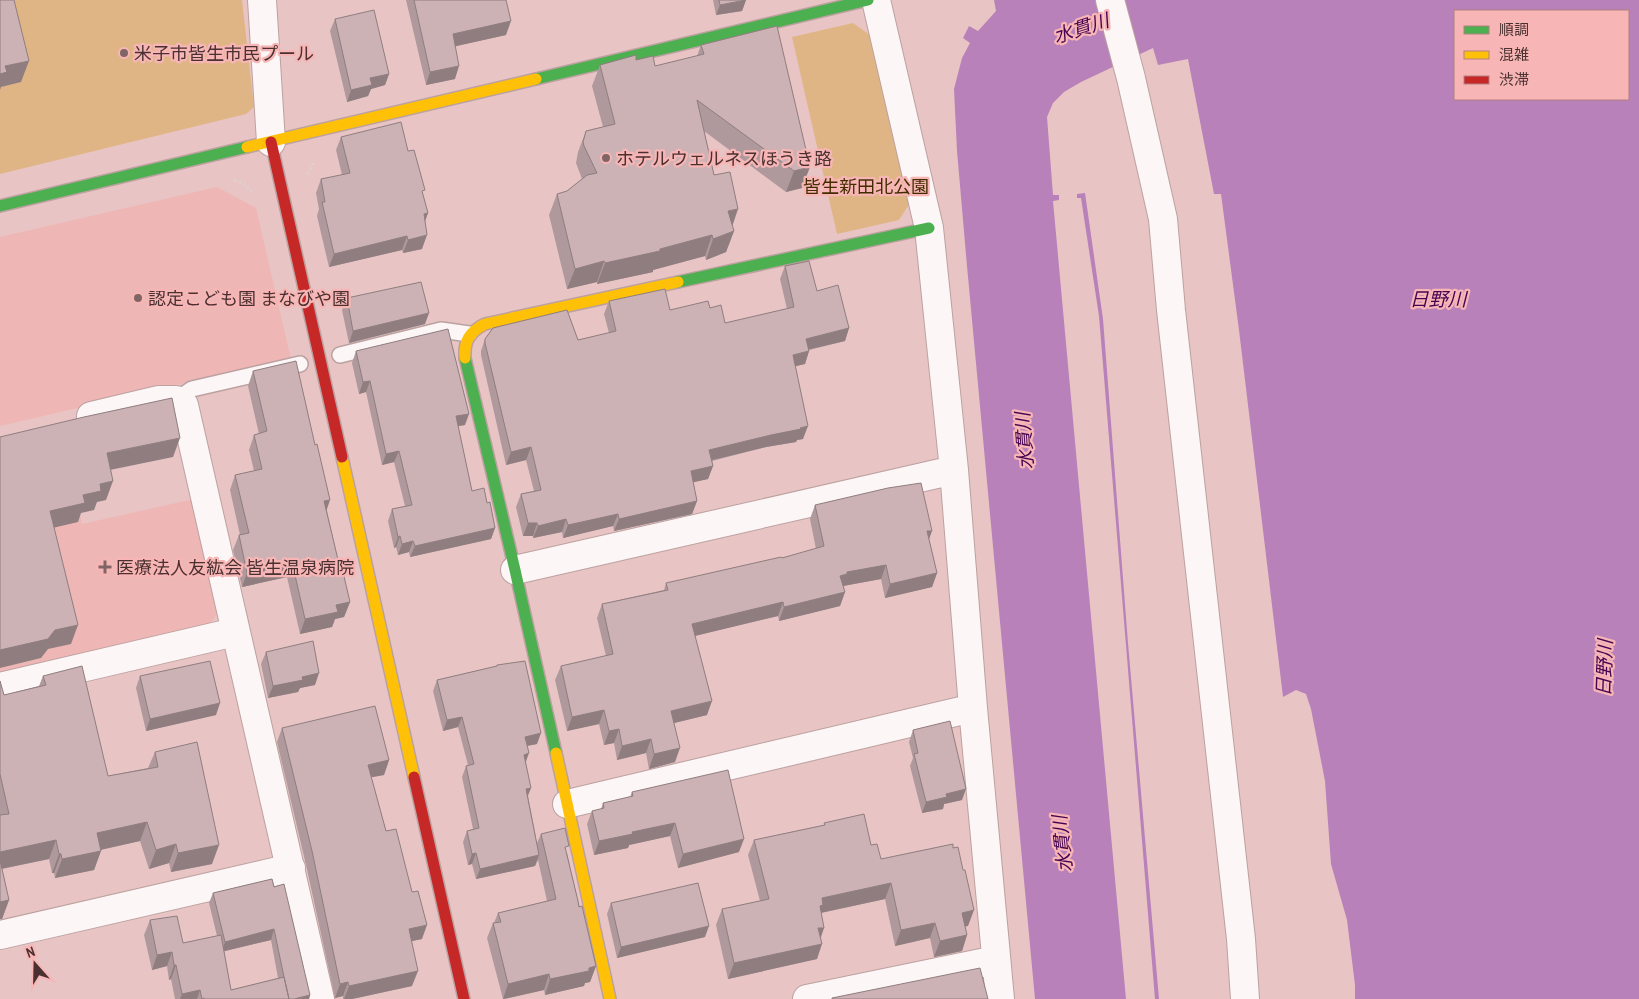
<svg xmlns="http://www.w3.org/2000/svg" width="1639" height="999" font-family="'Archivo Narrow','Noto Sans JP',sans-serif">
<rect width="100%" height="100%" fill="#e8c5c4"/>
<path fill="#eeb6b5" d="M217 187 256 208 291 359 0 426V237Z
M63 436 82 524 194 499 220 610 208 626 0 674V451Z"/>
<path fill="#e0b586" d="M0 0H242L254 107 246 114 0 174Z
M853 23 870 35 910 203 899 220 837 234 792 37Z"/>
<path fill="#b881ba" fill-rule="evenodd" d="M994 0H1639V999H1355V985L1347 920 1331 864 1325 781 1311 709 1306 694 1296 690 1283 697 1239 330 1221 194H1214L1188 59 1158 65 1153 48 1081 82 1064 92 1053 103 1047 117 1053 195H1059V200L1053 201 1126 999H1035L967 266 957 151 954 89 962 58 970 43 963 38 969 26 978 31 996 11ZM1455 11H1628V99H1455Z
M1085 193 1103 319 1128 643 1159 999H1155L1099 316 1081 198H1077V194Z"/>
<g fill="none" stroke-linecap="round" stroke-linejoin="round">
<defs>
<path id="lane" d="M340 355 441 330 469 334
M176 400 192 389 300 364"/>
<path id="street" d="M262 0 271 142
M876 0 929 228 954 470 973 708 1000 999
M1110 0 1131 78 1163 219 1171 310 1241 939 1245 999
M91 416 158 400H176L184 405 320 999
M515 570 954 470
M0 687 235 632
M567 804 973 708
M0 935 291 868
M807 999 996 960"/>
<path id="fast" d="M536 79 868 0
M0 206 247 147
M678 282 929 228
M465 358 515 570 556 753"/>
<path id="slow" d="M247 147 536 79
M465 358C464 341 469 332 485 324L678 282
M342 457 414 777
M556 753 610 999"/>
<path id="jam" d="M271 142 342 457
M414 777 464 999"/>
</defs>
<use href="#lane" stroke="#bca1a0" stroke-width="18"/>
<use href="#street" stroke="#bca1a0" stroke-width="30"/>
<use href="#fast" stroke="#bca1a0" stroke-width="14"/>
<use href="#slow" stroke="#bca1a0" stroke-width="14"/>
<use href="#jam" stroke="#bca1a0" stroke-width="14"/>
<path stroke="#dcd0d0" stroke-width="3" stroke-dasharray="2.5 2.5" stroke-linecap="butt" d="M308 174 315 160
M234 180 243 183 253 193"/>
<use href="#lane" stroke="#fcf6f6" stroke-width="15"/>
<use href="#street" stroke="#fcf6f6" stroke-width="28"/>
<use href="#fast" stroke="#4caf50" stroke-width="11"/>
<use href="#slow" stroke="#ffc107" stroke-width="11"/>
<use href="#jam" stroke="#c62828" stroke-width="11"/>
</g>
<path fill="#af999c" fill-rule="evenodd" d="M406 0H506V35L455 46V79L426 85Z
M713 0H746L742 11 716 15Z
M335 19 389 74 385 85 371 89 368 96 347 102 330 31Z
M777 26 802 188 786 192 704 131 714 175 734 231 726 252 706 260 705 256 653 270V272L597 284V282L567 289 549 215 557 194 567 191 582 179 576 163 578 152 586 131 603 127 592 86 600 65 636 60 655 66 697 56 701 45Z
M341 137 408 151 423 196 428 213 425 220 422 249 403 253 402 250 329 267 317 216 319 209 316 193 321 179 342 175 336 150Z
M785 266 817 291 849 328 845 341 809 350V351L805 364 795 366 803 439 797 440 796 442 766 447 712 461 713 466 708 479 693 482 697 501 692 514 614 531 613 526 563 538 562 532 533 538V536H523L516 507 521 494 534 491 526 460 506 465 481 355V351L485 339 578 340 609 333 604 314 609 301 670 310 710 308 725 323 787 309 780 279Z
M347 298 425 324 349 343 342 310Z
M356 351 465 425 458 426 472 491 487 503 495 528 491 539 410 557 409 552 398 555 396 547 394 548 388 521 392 509 405 506 394 462 382 465 366 392 359 394 352 363Z
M253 371 327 511 340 568 350 602 344 617 335 619 332 627 300 634 287 577 242 587 233 550 239 535H240L230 490 235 475 254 471 249 450 254 435 259 434 248 386Z
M815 505 929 539 937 573 932 587 885 598 881 579 843 586 845 592 840 606 779 621 778 616 695 636 707 715 674 723 675 762 649 769 646 753 617 760 614 743 604 745 599 724 567 731 555 680 561 666 606 656 597 618 602 604 664 590 666 583 782 558 816 549 810 519Z
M266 652 315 685 300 688 298 692 268 698 261 664Z
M497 665 537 744 527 746 526 763 528 796 537 843 541 834 567 853 578 901 596 966 590 982 585 983 584 986 545 995 544 990 505 999H503L487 938 493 923H494L498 913 547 901 538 860 535 866 476 879 472 864 468 865 463 842 467 831 473 829 462 777 466 766 468 765 458 727 443 731 433 691 437 680 497 666Z
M43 676 108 776 148 768 155 752 212 864 171 872 169 863 149 869 140 841 101 850 94 870 55 878 54 873H52L49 859 2 869 9 900 2 919H0V681L4 695 39 686Z
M140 676 216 715 146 731 136 688Z
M282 728 389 760 384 775 371 777 386 831 422 939 411 941 412 986 352 999H343V996L335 998 306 865 277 742Z
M913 730 962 800 944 804 943 809 922 813 910 766 913 758 909 742Z
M632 792 739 852 678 868 670 836 629 845 628 848 594 855 587 824 592 811 601 809 603 803 630 797Z
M824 823 871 845 881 859 953 848 968 926H965L967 935 962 951 934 957 930 938 895 946 885 899 821 913V938L817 959 728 979 716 925 722 909 760 901 748 855 754 840 824 825Z
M272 879 310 995 309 999H175L171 979 169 980 167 966 152 970 144 935 150 920 183 943 217 936 209 903 213 893ZM271 940 278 978 231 990 224 951Z
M611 903 705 937 617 958 607 914Z"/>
<path fill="#8f7d7f" d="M746 0 742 11 716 15 720 5Z
M511 21 506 35 448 48 453 34Z
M29 61 21 82 1 87 0 90V74L5 66Z
M459 66 455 79 426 85 430 72Z
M389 74 385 85 371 89 368 96 347 102 351 90 370 78Z
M810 167 802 188 786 192 794 171Z
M738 209 731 230 728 211Z
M428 213 423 227 424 214Z
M734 231 726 252 706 260 713 239Z
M427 235 422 249 403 253 408 240Z
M712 235 705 256 653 270V272L597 284 605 263 660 249Z
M407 236 402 250 329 267 334 254Z
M604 261 597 282 567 289 575 269Z
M429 313 425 324 349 343 353 331Z
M849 328 845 341 802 351 806 339Z
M809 351 805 364 788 368 793 355Z
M370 381 366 392 359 394 363 382Z
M469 414 465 425 452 427 456 416Z
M808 426 803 439 797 440 796 442 766 447 704 462 709 450Z
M180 438 173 457 100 472 107 453Z
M531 447 526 460 506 465 511 452Z
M399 451 394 462 382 465 386 454Z
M713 466 708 479 686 484 691 471Z
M113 481 106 500 97 502 94 510 81 513 78 522 44 530 50 511 100 484Z
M330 500 325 515 324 501Z
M697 501 692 514 614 531 619 519Z
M618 514 613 526 563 538 568 525Z
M566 519 562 532 533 538 538 526Z
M528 523H537L533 536H523Z
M495 528 491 539 410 557 415 546Z
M927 531H932L927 545Z
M400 536 396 547 394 548 398 537Z
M413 541 409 552 398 555 402 544Z
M292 562 287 577 242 587 247 573Z
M886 565 881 579 843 586 840 576 847 572Z
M937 573 932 587 885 598 890 584Z
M845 592 840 606 779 621 784 607Z
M350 602 344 617 335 619 332 627 300 634 305 619 336 605Z
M783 602 778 616 686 638 692 624Z
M78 625 71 644 48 649 41 658 0 668V650L55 630Z
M319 673 315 685 300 688 298 692 268 698 273 686 302 677Z
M712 701 707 715 666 725 671 711Z
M220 703 216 715 146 731 150 719Z
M604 710 599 724 567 731 572 717Z
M462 717 458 727 443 731 447 720Z
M619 729 614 743 604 745 609 731Z
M541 733 537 744 521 747 525 737Z
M651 739 646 753 617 760 622 746Z
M680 748 675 762 649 769 654 754Z
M529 753 525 764 524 755Z
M389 760 384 775 362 779 368 765Z
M531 788 527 798 526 789Z
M966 789 962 800 944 804 943 809 922 813 926 802 946 794Z
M147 822 140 841 90 852 97 833Z
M675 823 670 836 629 845 628 848 594 855 599 841 632 832Z
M744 839 739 852 678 868 683 854Z
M56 840 49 859 0 869V852Z
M176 844 169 863 149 869 156 850Z
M219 845 212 864 171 872 178 853Z
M101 851 94 870 55 878 62 859Z
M476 853 472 864 468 865 472 854Z
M59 854H61L54 873H52Z
M539 855 535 866 476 879 480 869Z
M891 883 885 899 820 913 814 922 822 898Z
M9 900 2 919H0V902Z
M974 910 968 926 956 929 962 913Z
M935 923 930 938 895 946 901 930Z
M427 925 422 939 403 943 409 929Z
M709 926 705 937 617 958 621 947Z
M818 928H824L819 943Z
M274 929 271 940 221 952 225 942Z
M967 935 962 951 934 957 940 941Z
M822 944 817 959 728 979 734 963Z
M172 952 167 966 152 970 157 955Z
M174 965H176L171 979 169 980Z
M596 966 590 982 585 983 584 986 545 995 550 979Z
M418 971 412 986 352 999H344L349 986Z
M549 974 544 990 503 999 508 984Z
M348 982 343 996 335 998 340 984Z
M200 990 197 999H180L182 994Z
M310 995 309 999H294Z"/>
<path fill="#ccb2b5" stroke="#8f7d7f" d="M0 0H14L29 61 5 66 7 72 0 74Z
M414 0H506L511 21 453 34 459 66 430 72Z
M719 0H746L720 5Z
M374 10 389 74 370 78 372 85 351 90 335 19Z
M777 26 810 167 794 171 697 100 714 175 730 172 738 209 728 211 734 231 713 239 712 235 660 249V251L605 263 604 261 575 269 557 194 567 191 587 175 597 173 584 146 583 142 586 131 615 124 600 65 636 55V60L653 56 655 66 704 54 701 45Z
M401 122 408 151 414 150 425 190 422 191 428 213 424 214 427 235 408 240 407 236 334 254 322 202H325L321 179 350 173 341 137Z
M809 261 817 291 838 285 849 328 806 339 809 351 793 355 808 426 800 428 801 429 771 435 709 450 713 466 691 471 697 501 619 519 618 514 568 525 566 519 538 526 537 523H528L521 494 541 490 531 447 511 452 485 343V339L493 328 567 310 578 340 616 331 609 301 665 289 670 310 708 301 710 308 721 305 725 323 794 307 785 266Z
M421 282 429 313 353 331 347 298Z
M448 329 469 414 456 416 472 491 484 488 487 503 490 502 495 528 415 546 413 541 402 544 400 536 398 537 392 509 412 505 399 451 386 454 370 381 363 382 356 351Z
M296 361 315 445 317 444 330 500 324 501 340 568H342L350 602 336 605 338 612 305 619 292 562 247 573 239 535 249 533 235 475 262 469 254 435 267 431 253 371Z
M172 398 180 438 107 453 113 481 100 484 101 491 83 495 85 503 50 511 78 625 55 630 48 639 0 650V437L84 417Z
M921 483 932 531H927L937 573 890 584 886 565 847 572V574L840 576 845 592 784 607 783 602 692 624 712 701 671 711 680 748 654 754 651 739 622 746 619 729 609 731 604 710 572 717 561 666 613 654 602 604 668 590 666 583 781 557 782 558 824 546 815 505 888 488Z
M313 641 319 673 302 677 303 680 273 686 266 652Z
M210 661 220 703 150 719 140 676Z
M525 661 541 733 525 737 529 753 524 755 531 788 526 789 539 855 480 869 476 853 472 854 467 831 479 828 466 766 474 764 462 717 447 720 437 680 497 666V665Z
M82 666 108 776 158 767 155 752 197 742 219 845 178 853 176 844 156 850 147 822 97 833 101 851 62 859 61 854H59L56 840 0 852V815L9 814 0 774V681L4 695 46 685 43 676Z
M375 706 389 760 368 765 386 831 396 829 412 892 418 891 427 925 409 929 418 971 349 986 348 982 340 984 312 851 282 728Z
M950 721 966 789 946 794 947 797 926 802 914 754 918 753 913 730Z
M728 770 744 839 683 854 675 823 632 832 633 834 599 841 592 811 604 808 603 803 633 796 632 792Z
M864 814 871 845 877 844 881 859 953 844V848L958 847 963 870H965L974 910 962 913 967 935 940 941 935 923 901 930 891 883 822 898 823 905 820 906 824 928H818L822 944 734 963 722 909 769 899 754 840 825 825 824 823Z
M565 828 569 846 565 847 578 901 579 907 582 906 596 966 589 968V971L550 979 549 974 508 984 493 923 501 922 498 913 556 899 541 834Z
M0 860 9 900 0 902Z
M272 879 274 887 284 884 310 995 294 999H289L284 977 274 929 225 942 213 893Z
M698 883 709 926 621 947 611 903Z
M177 916 183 943 221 935 231 990 284 977 289 999H204V998L202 999 200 990 182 994 176 965H174L172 952 157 955 150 920Z
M980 968 988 999H832V998Z"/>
<g fill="#816464" stroke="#f7b6b5" stroke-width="2">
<circle cx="124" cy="53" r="5"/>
<circle cx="606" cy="158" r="5"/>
<circle cx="138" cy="298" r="5"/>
<path d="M102.5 559.5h5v5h5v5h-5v5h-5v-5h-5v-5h5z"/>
</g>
<g text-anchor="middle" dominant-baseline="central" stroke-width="4.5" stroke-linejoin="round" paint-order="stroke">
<g font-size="18" fill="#4a3030" stroke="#f7b6b5" text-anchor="start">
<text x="134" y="53">米子市皆生市民プール</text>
<text x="616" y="158">ホテルウェルネスほうき路</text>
<text x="148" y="298">認定こども園 まなびや園</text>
<text x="116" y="567">医療法人友紘会 皆生温泉病院</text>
</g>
<g font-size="18" fill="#432c00" stroke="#f7b6b5">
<text x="866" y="186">皆生新田北公園</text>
</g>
<g font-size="19" font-style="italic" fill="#450453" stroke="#f7b6b5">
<text transform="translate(1081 28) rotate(-18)">水貫川</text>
<text x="1438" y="299">日野川</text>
<text transform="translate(1024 441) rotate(-94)">水貫川</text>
<text transform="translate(1604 668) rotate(-88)">日野川</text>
<text transform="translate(1062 844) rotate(-96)">水貫川</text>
</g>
</g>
<rect x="1454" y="10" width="175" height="90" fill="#f7b6b5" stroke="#b28080"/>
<rect x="1464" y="26" width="25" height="8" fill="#4caf50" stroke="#b28080"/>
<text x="1499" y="35" font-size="15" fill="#4a3030">順調</text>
<rect x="1464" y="51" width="25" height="8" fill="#ffc107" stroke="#b28080"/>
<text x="1499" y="60" font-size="15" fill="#4a3030">混雑</text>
<rect x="1464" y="76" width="25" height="8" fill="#c62828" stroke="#b28080"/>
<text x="1499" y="85" font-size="15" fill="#4a3030">渋滞</text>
<g transform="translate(35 964) rotate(340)" stroke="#f7b6b5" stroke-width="4" paint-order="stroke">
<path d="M0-4L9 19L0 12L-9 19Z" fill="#4a3030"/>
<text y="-8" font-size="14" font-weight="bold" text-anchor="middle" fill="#4a3030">N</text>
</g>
</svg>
